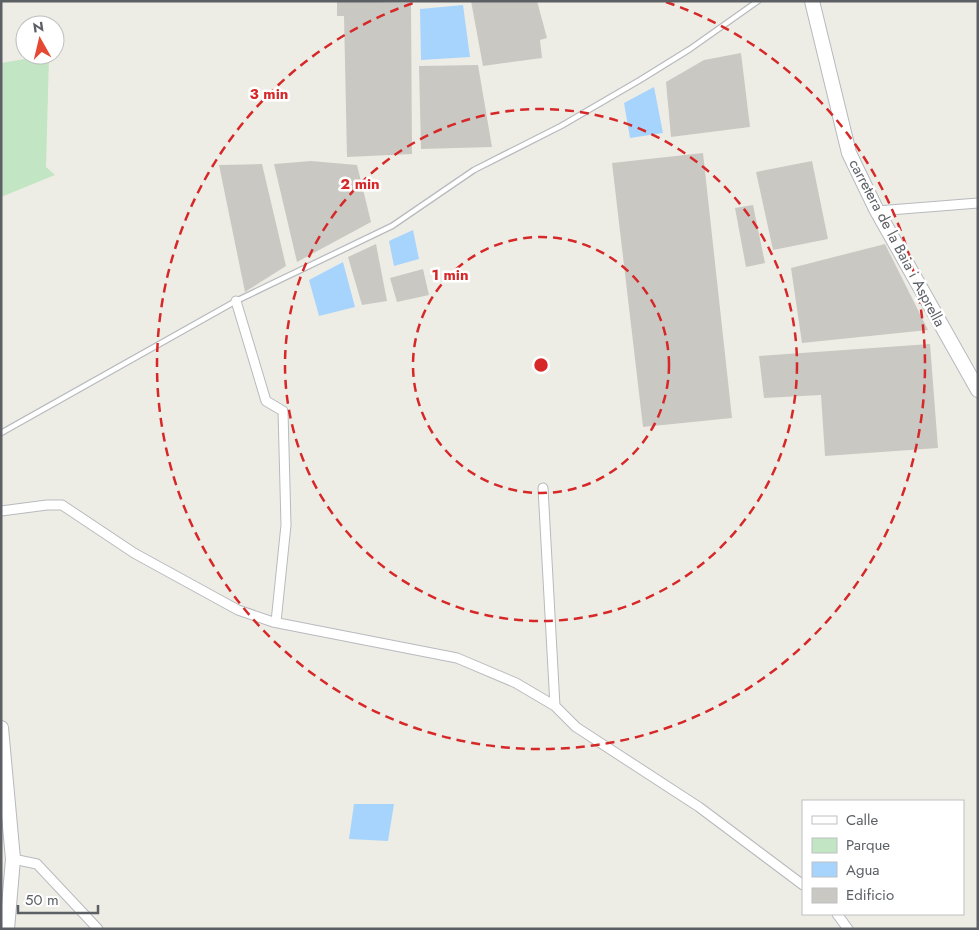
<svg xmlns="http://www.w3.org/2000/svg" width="979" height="930" font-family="Jost,sans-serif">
<rect width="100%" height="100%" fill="#eeede5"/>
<path fill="#c2e5c3" d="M43 56 49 57 46 167 55 175 1 197V63Z"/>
<path fill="#a6d4fd" d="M463 5 470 57 421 60 420 9Z
M654 87 663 133 630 138 624 103Z
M413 230 419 259 394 266 389 241Z
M343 262 355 307 319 316 309 280Z
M354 804H394L388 841 349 839Z"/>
<path fill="#cac8c2" d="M337 1 411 3 412 154 347 157 344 16H337Z
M471 1H537L547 38 540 40 542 58 483 66Z
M741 53 750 127 671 137 666 82 704 60Z
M478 65 492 147 421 149 419 66Z
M703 153 732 418 643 427 612 163Z
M311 161 357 165 371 222 297 262 274 164Z
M812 161 828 239 773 250 756 172Z
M262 164 286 266 245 292 219 165Z
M753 205 765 263 746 267 735 208Z
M376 244 387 301 362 305 348 257Z
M885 244 928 330 802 343 791 268Z
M423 269 429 295 397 302 390 278Z
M930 344 938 448 825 456 821 395 764 398 759 356Z"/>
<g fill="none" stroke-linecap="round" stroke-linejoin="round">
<defs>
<path id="lane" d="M1 433 236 301 392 226 474 170 561 126 640 80 690 49 758 1"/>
<path id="street" d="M877 211 978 203
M236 301 266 401 283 411 286 525 276 622
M543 488 555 706
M1 511 47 505H62L134 553 238 610 273 622 457 658 516 683 555 706 576 727 699 807 803 885
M13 859 37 864 98 929
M837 914 848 929"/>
<path id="secondary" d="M812 1 849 153 876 209 978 390
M1 728 13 859 7 929"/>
</defs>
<use href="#lane" stroke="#b7babe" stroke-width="7"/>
<use href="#street" stroke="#b7babe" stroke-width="11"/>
<use href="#secondary" stroke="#b6b9be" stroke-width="16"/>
<use href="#lane" stroke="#fff" stroke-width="4.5"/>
<use href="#street" stroke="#fff" stroke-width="9"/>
<use href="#secondary" stroke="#fff" stroke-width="14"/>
</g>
<g fill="none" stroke="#d62828" stroke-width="2.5" stroke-dasharray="9 6">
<circle cx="541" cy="365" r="128"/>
<circle cx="541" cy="365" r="256"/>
<path d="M666 2A384 384 0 1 1 416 2"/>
</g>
<g text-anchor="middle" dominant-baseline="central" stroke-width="5" stroke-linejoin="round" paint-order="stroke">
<g font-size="15" fill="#5c6065" stroke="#fff">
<text transform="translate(897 243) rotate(62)">carretera de la Baia i Asprella</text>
</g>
</g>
<circle cx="541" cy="365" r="8" fill="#d62828" stroke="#fff" stroke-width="2.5"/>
<g font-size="15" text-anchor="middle" font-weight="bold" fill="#d62828" stroke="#fff" stroke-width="5" stroke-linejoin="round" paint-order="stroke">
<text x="269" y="99">3 min</text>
<text x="360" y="189">2 min</text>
<text x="450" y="280">1 min</text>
</g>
<rect width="979" height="930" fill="none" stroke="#5c6065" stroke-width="5"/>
<rect x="802" y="800" width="162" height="115" fill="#ffffff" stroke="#bebfc1"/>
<rect x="812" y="816" width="25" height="8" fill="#ffffff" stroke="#bebfc1"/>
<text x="846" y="825" font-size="15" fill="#5c6065">Calle</text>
<rect x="812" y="838" width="25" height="15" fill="#c2e5c3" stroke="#bebfc1"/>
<text x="846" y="850" font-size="15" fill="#5c6065">Parque</text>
<rect x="812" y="862" width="25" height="15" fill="#a6d4fd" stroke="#bebfc1"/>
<text x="846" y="875" font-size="15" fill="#5c6065">Agua</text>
<rect x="812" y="888" width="25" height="15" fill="#cac8c2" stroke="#bebfc1"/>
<text x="846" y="900" font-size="15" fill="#5c6065">Edificio</text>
<g transform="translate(40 40) rotate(352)"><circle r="24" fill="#ffffff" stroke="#bebfc1"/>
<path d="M0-4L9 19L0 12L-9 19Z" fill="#e54934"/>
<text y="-8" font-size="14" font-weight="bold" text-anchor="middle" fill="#5c6065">N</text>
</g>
<path d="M18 905v8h80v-8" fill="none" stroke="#5c6065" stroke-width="2.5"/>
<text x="25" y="905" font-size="15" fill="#5c6065" stroke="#ffffff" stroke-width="4" paint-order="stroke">50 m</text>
</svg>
